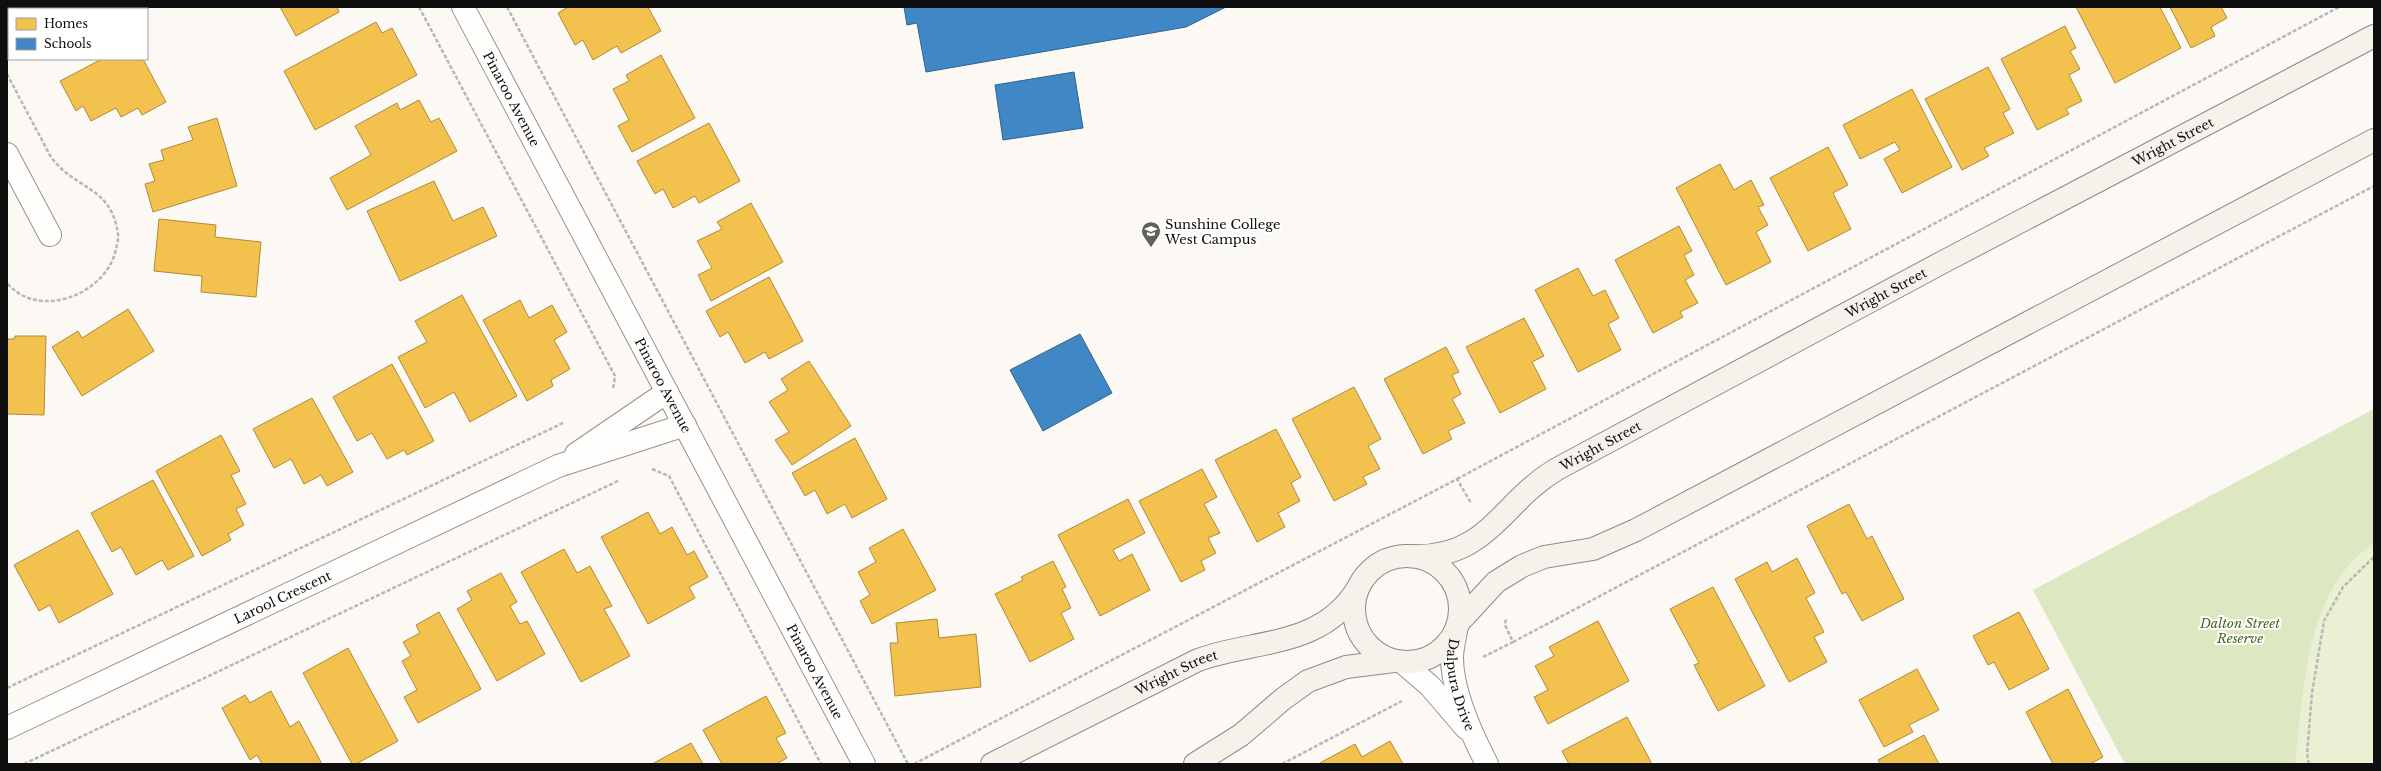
<svg xmlns="http://www.w3.org/2000/svg" width="2381" height="771" font-family="'Libre Baskerville',serif">
<rect width="100%" height="100%" fill="#fcf8f4"/>
<path fill="#eaf0d4" d="M2374 409V764H2125L2033 590Z"/>
<path fill="#dde8c2" d="M2374 409V543C2304 590 2305 689 2295 764H2125L2033 590Z"/>
<path fill="#f2c14e" stroke="#ae8b3b" d="M280 7H337L339 12 296 36Z
M568 7H648L661 31 621 53 617 46 593 60 583 40 575 45 558 13Z
M2076 7H2160L2181 48 2115 83Z
M2170 7H2221L2227 18 2211 27 2215 36 2191 48Z
M376 22 382 33 392 28 417 75 315 130 284 71Z
M2065 26 2076 48 2070 51 2080 69 2069 75 2082 101 2066 109 2069 114 2037 130 2001 59Z
M661 55 695 118 632 152 618 126 629 120 613 89 629 81 626 75Z
M102 59H143L166 102 142 115 138 108 121 117 116 108 91 121 83 106 76 111 60 81Z
M1988 67 2010 109 2003 113 2014 133 1984 148 1989 156 1962 170 1925 99Z
M1912 89 1952 167 1902 193 1884 159 1900 150 1895 142 1860 159 1843 125Z
M419 100 431 122 439 118 457 151 347 210 330 178 371 155 355 126 397 103 400 110Z
M217 118 237 186 153 212 145 184 155 181 149 164 164 160 161 150 193 140 188 127Z
M709 123 740 181 699 203 695 196 673 208 663 189 655 194 637 161Z
M1828 147 1848 185 1833 193 1851 229 1808 251 1770 178Z
M1720 164 1734 190 1751 180 1764 205 1758 207 1768 225 1756 232 1771 262 1726 285 1676 188Z
M434 181 453 221 483 207 497 236 400 281 367 211Z
M751 203 783 262 711 301 698 275 712 268 697 241 722 229 717 222Z
M159 219 216 225 215 237 261 242 256 297 201 292 202 276 154 271Z
M1679 226 1692 251 1684 255 1694 275 1685 280 1698 303 1680 312 1683 317 1653 333 1615 260Z
M1578 268 1593 296 1605 290 1619 318 1608 324 1621 350 1578 372 1535 290Z
M769 277 803 341 769 359 765 352 745 363 728 332 720 337 706 311Z
M462 295 517 396 470 422 454 392 425 408 398 357 427 342 415 321Z
M520 300 529 318 552 305 567 332 554 340 570 369 551 380 553 386 527 401 483 320Z
M128 309 154 351 82 396 52 347 78 331 82 338Z
M1524 318 1544 356 1532 362 1546 389 1500 413 1466 347Z
M15 336H46L44 415 7 414V339H14Z
M1446 347 1459 372 1452 375 1461 394 1452 399 1465 423 1448 431 1452 439 1423 454 1384 379Z
M809 361 851 426 792 465 775 440 789 432 769 402 788 390 781 379Z
M392 364 434 441 407 455 404 450 387 459 372 433 357 441 333 397Z
M1354 387 1381 439 1368 446 1380 469 1363 477 1367 484 1334 501 1292 419Z
M312 398 353 472 327 486 321 475 304 484 291 459 274 468 253 429Z
M1276 429 1301 477 1291 483 1300 501 1278 513 1285 527 1257 542 1215 460Z
M221 435 240 471 231 475 246 504 236 509 244 525 228 534 231 540 202 556 156 471Z
M855 438 887 499 852 518 845 504 827 514 815 490 805 496 792 473Z
M1202 469 1217 497 1204 504 1220 533 1208 538 1216 553 1201 561 1205 570 1181 582 1139 501Z
M153 480 194 556 168 570 162 560 136 575 121 547 112 552 91 513Z
M1128 499 1145 533 1113 550 1119 561 1132 554 1150 590 1100 616 1058 535Z
M1849 504 1867 539 1872 536 1904 599 1862 621 1846 592 1842 594 1807 526Z
M648 512 660 534 672 527 687 555 694 551 708 577 689 587 695 598 648 624 601 537Z
M903 529 936 590 872 624 860 601 870 595 858 572 876 562 869 548Z
M78 530 113 594 59 623 50 605 39 611 14 565Z
M564 549 577 573 590 566 612 606 604 609 630 656 581 682 521 572Z
M1797 558 1815 593 1806 598 1824 632 1814 637 1827 662 1789 682 1735 579 1767 562 1772 572Z
M1053 561 1066 587 1062 589 1071 608 1061 613 1074 639 1030 662 995 594 1023 580 1021 577Z
M501 573 517 602 510 606 520 624 527 621 545 654 497 681 457 609 472 600 467 591Z
M1713 587 1765 686 1718 711 1694 665 1699 663 1670 609Z
M439 612 481 689 418 723 404 697 417 690 402 661 411 656 403 642 420 633 416 625Z
M2019 612 2049 669 2009 690 1994 662 1988 665 1973 636Z
M937 619 939 638 976 634 981 687 895 696 890 643H898L896 623Z
M1598 621 1629 681 1548 724 1534 697 1548 690 1535 666 1554 656 1549 647Z
M348 648 398 741 356 764H352L303 673Z
M1917 669 1939 710 1909 725 1913 732 1884 747 1859 700Z
M2068 689 2103 757 2090 764H2053L2026 712Z
M271 691 290 727 299 721 322 764H262L257 755 250 760 222 708 245 695 250 703Z
M766 696 786 733 776 738 787 758 776 764H722L703 730Z
M1627 717 1652 764H1569L1562 751Z
M1924 735 1939 764H1880L1878 760Z
M1390 741 1403 764H1318L1355 744 1362 757Z
M691 743 703 764H652Z"/>
<path fill="#3f88c5" stroke="#30638e" d="M904 7H1226L1186 27 926 72 917 23 907 25Z
M1074 72 1083 128 1003 140 995 85Z
M1080 334 1112 393 1043 431 1010 370Z"/>
<g fill="none" stroke-linecap="round" stroke-linejoin="round">
<defs>
<g id="street">
<path id="s1" d="M463 7 864 764"/>
<path d="M7 154 50 235"/>
<path d="M576 454 667 392"/>
<path id="s2" d="M1456 630C1455 639 1452 648 1452 658 1452 691 1472 735 1487 764"/>
<path d="M1402 662 1430 686 1466 728"/>
<path id="s3" d="M7 728 558 466 685 425"/>
</g>
<g id="secondary">
<path id="s4" d="M1409 556C1488 560 1500 503 1557 469L1943 262 2374 36"/>
<circle cx="1407" cy="609" r="53"/>
<path d="M1459 622 1496 582 1522 566 1544 557 1593 549 1636 530 2374 140"/>
<path id="s5" d="M992 764 1198 660C1256 639 1322 648 1358 588"/>
<path d="M1195 764 1241 735 1283 699 1308 681 1346 667 1394 661"/>
</g>
</defs>
<use href="#street" stroke="#959392" stroke-width="24"/>
<use href="#secondary" stroke="#8c8a88" stroke-width="24"/>
<path stroke="#b8b7b7" stroke-width="2.5" stroke-dasharray="4 2" stroke-linecap="butt" d="M419 7 615 376 613 390
M507 7 908 764
M7 74C17 93 27 112 37 131 42 139 46 149 51 157 76 191 111 185 118 234 119 239 117 244 116 249 107 294 39 321 7 283
M652 469 669 476 821 764
M1457 479 2339 7
M1513 642 2374 186
M1483 657 1513 642 1505 625 1506 618
M7 688 565 422
M24 764 620 480
M914 764 1457 479 1471 503
M1282 764 1402 701
M2309 764 2307 754 2312 693 2324 621 2343 587 2374 557"/>
<use href="#street" stroke="#fffefd" stroke-width="22"/>
<use href="#secondary" stroke="#f5f2eb" stroke-width="22"/>
</g>
<defs>
<symbol id="school-pin" viewBox="-11 -11 22 30"><path d="M0 17L-7.5 6A9.5 9.5 0 1 1 7.5 6Z" fill="#61605e" stroke="#fff"/><path d="M0-5L7-2L0 1L-7-2ZM-4 1L0 2.5L4 1V4Q0 6-4 4Z" fill="#fff"/></symbol>
</defs>
<g fill-rule="evenodd">
<use href="#school-pin" x="1140" y="220" width="22" height="30"/>
</g>
<g text-anchor="middle" dominant-baseline="central" stroke-width="4" stroke-linejoin="round" paint-order="stroke">
<g font-size="13" fill="#0e0e0e" stroke="#fff">
<text stroke="none"><textPath href="#s1" startOffset="104">Pinaroo Avenue</textPath></text>
<text stroke="none"><textPath href="#s4" startOffset="875">Wright Street</textPath></text>
<text stroke="none"><textPath href="#s4" startOffset="551">Wright Street</textPath></text>
<text stroke="none"><textPath href="#s1" startOffset="428">Pinaroo Avenue</textPath></text>
<text stroke="none"><textPath href="#s4" startOffset="227">Wright Street</textPath></text>
<text stroke="none"><textPath href="#s3" startOffset="305">Larool Crescent</textPath></text>
<text stroke="none"><textPath href="#s1" startOffset="752">Pinaroo Avenue</textPath></text>
<text stroke="none"><textPath href="#s5" startOffset="206">Wright Street</textPath></text>
<text stroke="none"><textPath href="#s2" startOffset="56">Dalpura Drive</textPath></text>
</g>
<g font-size="13" fill="#0e0e0e" stroke="#fff" text-anchor="start">
<text x="1165" y="224">Sunshine College<tspan x="1165" dy="15">West Campus</tspan></text>
</g>
<g font-size="13" font-style="italic" fill="#3b671e" stroke="#fff">
<text x="2240" y="623">Dalton Street<tspan x="2240" dy="15">Reserve</tspan></text>
</g>
</g>
<rect width="2381" height="771" fill="none" stroke="#0e0e0e" stroke-width="16"/>
<rect x="8" y="8" width="140" height="52" fill="#ffffff" stroke="#9f9f9f"/>
<rect x="16" y="18" width="20" height="12" fill="#f2c14e" stroke="#9f9f9f"/>
<text x="44" y="28" font-size="12" fill="#0e0e0e">Homes</text>
<rect x="16" y="38" width="20" height="12" fill="#3f88c5" stroke="#9f9f9f"/>
<text x="44" y="48" font-size="12" fill="#0e0e0e">Schools</text>
</svg>
